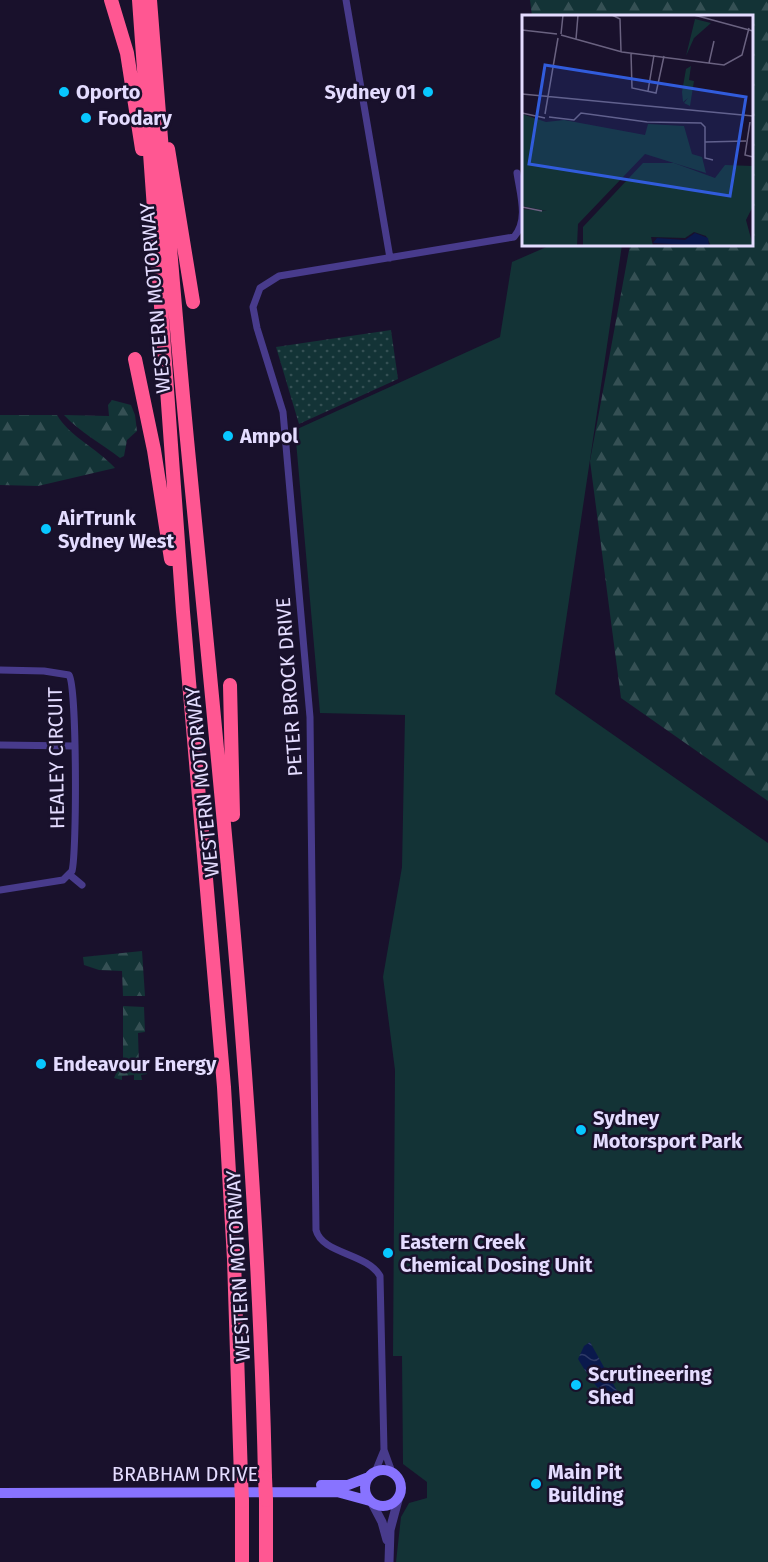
<svg xmlns="http://www.w3.org/2000/svg" width="768" height="1562" font-family="'Fira Sans',sans-serif">
<defs>
<pattern id="grass-dots" width="8" height="8" patternUnits="userSpaceOnUse" patternTransform="scale(1.5)"><rect width="8" height="8" fill="#133336"/><path d="M2 2h.1M6 6h.1" fill="none" stroke="#355054" stroke-width="1.8" stroke-linecap="round"/></pattern>
<pattern id="forest-firs" width="22" height="20" patternUnits="userSpaceOnUse" patternTransform="scale(1.5)"><rect width="22" height="20" fill="#133336"/><path d="M5 1l3.5 6h-7zM16 11l3.5 6h-7z" fill="#355054"/></pattern>
<pattern id="water-waves" width="16" height="10" patternUnits="userSpaceOnUse" patternTransform="scale(1.5)"><rect width="16" height="10" fill="#0a194c"/><path d="M0 5q4-4 8 0t8 0" fill="none" stroke="#2e3a67"/></pattern>
</defs>
<rect width="100%" height="100%" fill="#19112c"/>
<path fill="url(#grass-dots)" d="M391 330 398 379 299 424 276 347Z"/>
<path fill="url(#forest-firs)" d="M530 0H768V801L621 698 590 461 630 245 752 244V16H532Z
M112 400 131 405 135 415 137 431 127 440 124 456 120 458C102 444 80 432 64 415L109 416 108 405Z
M0 415H57C70 437 97 448 115 468L38 486 0 485Z
M142 951 145 996H123L122 971 99 970 84 965 83 957Z
M123 1006 144 1007 145 1032 138 1033 139 1067H146L147 1074 141 1075 142 1080H134V1075L122 1076V1080L114 1078 123 1058Z"/>
<path fill="#133336" d="M551 245H622L555 694 768 843V1562H396L401 1517 409 1503 427 1498V1482L403 1464 402 1356H393L395 1070 383 977 402 867 405 715 320 713 295 430 500 337 512 262Z"/>
<path fill="url(#water-waves)" d="M590 1342 625 1405C602 1400 589 1377 578 1359L584 1346Z"/>
<g fill="none" stroke-linecap="round" stroke-linejoin="round">
<path stroke="#483b8c" stroke-width="7" d="M346 0 390 258
M0 670 44 671 69 675C77 686 77 852 72 871L63 880 0 890
M0 745 74 746
M70 875 82 885
M375 1472 384 1450
M392 1472 384 1450 380 1276C367 1253 322 1254 316 1230L310 717 283 412 257 328 253 307 260 288 279 276 514 237C529 220 520 194 517 173"/>
<path stroke="#483b8c" stroke-width="9" d="M372 1503 382 1522 387 1540
M389 1562 390 1530 398 1500"/>
<path stroke="#8873ff" stroke-width="10" d="M365 1488a18 18 0 1 1 36 0a18 18 0 1 1-36 0Z
M321 1485H348L369 1477
M0 1493 337 1492 370 1501"/>
<path stroke="#ff5792" stroke-width="14" d="M111 0 127 53 142 149
M139 0 183 612 224 1087 234 1259 241 1478
M150 0C162 153 174 307 189 460 222 799 258 1137 265 1477
M168 149 193 302
M135 359 154 450 171 559
M230 685 233 815
M266 1500V1562
M242 1501V1562"/>
<path stroke="#ff5792" stroke-width="14" d="M265 1477 266 1500
M241 1478 242 1501"/>
</g>
<g fill="#08c7ff" stroke="#19112c" stroke-width="2">
<circle cx="64" cy="92" r="6"/>
<circle cx="428" cy="92" r="6"/>
<circle cx="86" cy="118" r="6"/>
<circle cx="228" cy="436" r="6"/>
<circle cx="46" cy="529" r="6"/>
<circle cx="41" cy="1064" r="6"/>
<circle cx="581" cy="1130" r="6"/>
<circle cx="388" cy="1253" r="6"/>
<circle cx="576" cy="1385" r="6"/>
<circle cx="536" cy="1484" r="6"/>
</g>
<g text-anchor="middle" dominant-baseline="central" stroke-width="5" stroke-linejoin="round" paint-order="stroke">
<g font-size="20" font-weight="bold" fill="#e4dcff" stroke="#19112c" text-anchor="start">
<text x="76" y="92">Oporto</text>
<text x="416" y="92" text-anchor="end">Sydney 01</text>
<text x="98" y="118">Foodary</text>
<text x="240" y="436">Ampol</text>
<text x="58" y="518">AirTrunk<tspan x="58" dy="23">Sydney West</tspan></text>
<text x="53" y="1064">Endeavour Energy</text>
<text x="593" y="1118">Sydney<tspan x="593" dy="23">Motorsport Park</tspan></text>
<text x="400" y="1242">Eastern Creek<tspan x="400" dy="23">Chemical Dosing Unit</tspan></text>
<text x="588" y="1374">Scrutineering<tspan x="588" dy="23">Shed</tspan></text>
<text x="548" y="1472">Main Pit<tspan x="548" dy="23">Building</tspan></text>
</g>
<g font-size="20" fill="#e4dcff" stroke="#19112c">
<text transform="translate(155 298) rotate(-95)">WESTERN MOTORWAY</text>
<text transform="translate(289 687) rotate(-94)">PETER BROCK DRIVE</text>
<text transform="translate(56 758) rotate(-91)">HEALEY CIRCUIT</text>
<text transform="translate(202 782) rotate(-96)">WESTERN MOTORWAY</text>
<text transform="translate(238 1266) rotate(-93)">WESTERN MOTORWAY</text>
<text x="185" y="1474">BRABHAM DRIVE</text>
</g>
</g>
<g transform="translate(522 15)">
<rect width="231" height="231" fill="#19112c"/>
<path d="M169 51 167 65 172 66 168 91 162 88 166 83 161 87 160 77 164 54ZM121 148H152L193 163 203 150 231 151V191L224 205 231 231H189L184 221 172 217 163 223 129 222 131 231H61V212Z" fill="#133336"/>
<path d="M173 4 189 8 172 23 164 41Z" fill="#133336"/>
<path d="M0 99 24 107 42 105 123 120 126 109 162 111 170 139 180 142 184 158 123 139 56 209 55 231H0V194L25 196 0 191Z" fill="#133336"/>
<path d="M173 218 186 223 187 231 131 228 135 223 163 225Z" fill="#0a194c"/>
<path fill="none" stroke="#6a6280" stroke-width="1.5" d="M90 0 98 4 99 36M172 0 231 16M0 15 35 19M39 19 41 0M39 20 100 37 202 50 220 40 227 13M54 24 56 0M109 38 110 73 134 78 142 41M187 48 192 26M126 76 132 40M0 79 231 101M0 98 23 103M23 99 36 23M27 102 52 105 59 98 125 107 179 108 183 112V143L191 145M228 107 223 140 231 142M183 127 224 126M0 192 20 196"/>
<path fill="#315cdc" fill-opacity="0.15" stroke="#315cdc" stroke-width="3" d="M23 50 224 82 208 181 7 149Z"/>
<rect width="231" height="231" fill="none" stroke="#e4dcff" stroke-width="3"/>
</g>
</svg>
